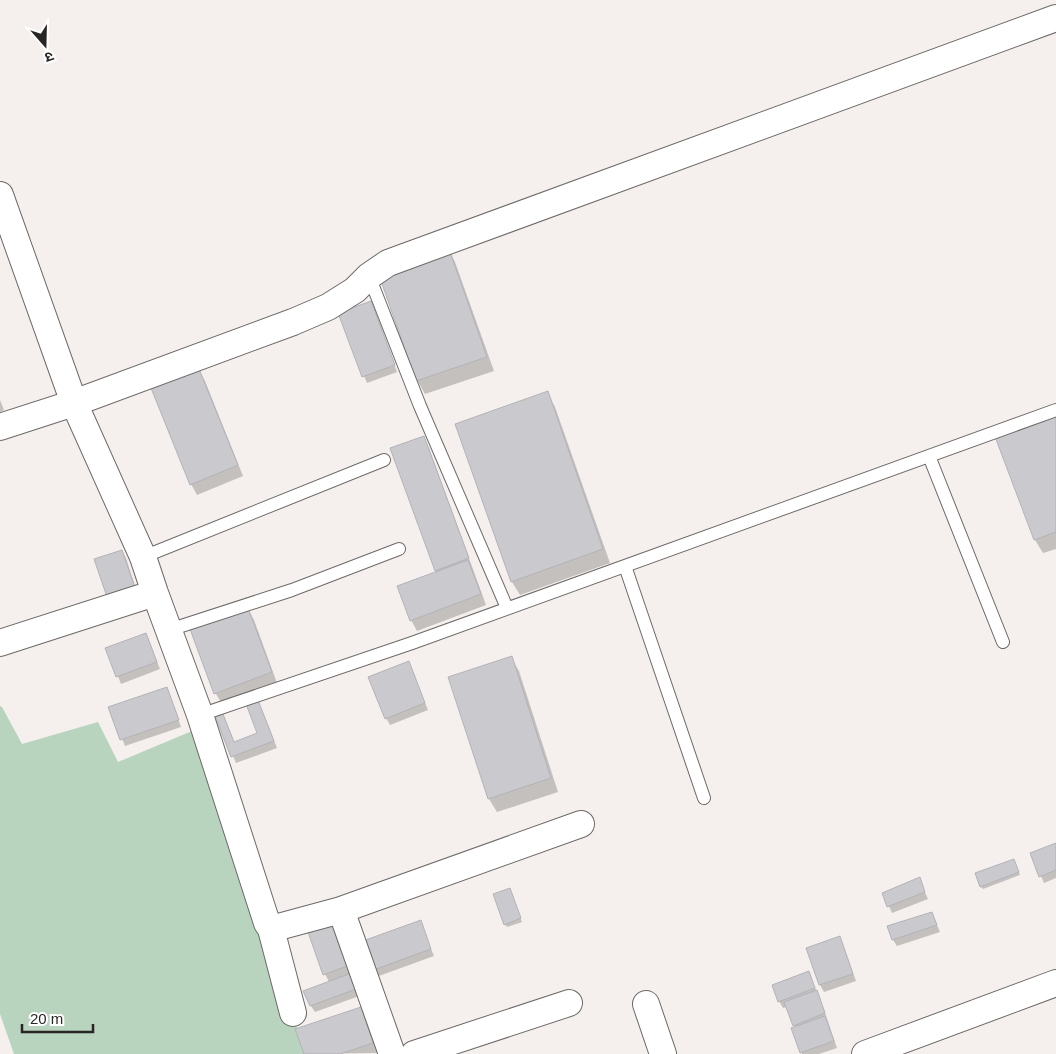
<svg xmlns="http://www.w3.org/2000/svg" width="1056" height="1054" font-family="Helvetica,'Noto Sans Devanagari',sans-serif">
<rect width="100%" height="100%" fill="#f5f0ee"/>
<path fill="#b8d3be" d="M0 706 2 707 22 744 98 722 118 762 192 731 267 930 305 1054H14L0 1014Z"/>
<path fill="#0003" d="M448 248 455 262 494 371 425 394 417 380Z
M374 309 397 372 367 383 364 376Z
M199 370 205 381 243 476 197 495 191 484Z
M547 393 555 407 610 563 520 595 512 582Z
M0 400 4 410 0 412Z
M1056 412V549L1043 553 1035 540 996 434Z
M423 437 429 448 486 605 417 631 411 620 437 573Z
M122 551 126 558 138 595 112 604Z
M248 609 254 620 277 683 222 704 216 694 192 630Z
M146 634 160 669 121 684 107 649Z
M511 658 519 671 558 792 497 812 489 799Z
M412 670 428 710 390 725 386 718Z
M167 688 181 727 125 746 110 708Z
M261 708 277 748 236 763 217 717 234 743 259 734Z
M1056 844V878L1044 883 1041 876Z
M1015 863 1020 875 983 889 981 887Z
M919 879 928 899 892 913 883 893Z
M511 892 522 922 507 927 505 924Z
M932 913 940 932 897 946 893 940Z
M420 922 434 956 376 977 362 943Z
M331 925 362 995 315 1012 311 1006 329 982 325 974Z
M840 938 843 945 856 981 824 992 820 985 808 949Z
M808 973 820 998 837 1048 819 1054H802L796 1028 787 1007 783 1008 779 1001Z
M361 1009 367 1019 378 1053 305 1054Z"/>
<path fill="#c9c9ce" stroke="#b3b3b7" d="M448 246 487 357 416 381 379 275Z
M371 301 395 365 362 377 338 313Z
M199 369 238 465 190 485 151 388Z
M548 391 603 549 511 582 455 424Z
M1056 411V532L1034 540 994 434Z
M424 436 469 558 435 571 390 448Z
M122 550 135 588 107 597 94 559Z
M468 560 481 594 410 621 397 586Z
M248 608 272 672 214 694 190 629Z
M146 633 157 662 116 677 105 648Z
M512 656 551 778 488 799 448 677Z
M409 661 425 703 385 719 368 677Z
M167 687 179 720 120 740 108 707Z
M258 700 274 741 231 757 215 716 223 714 234 742 257 733 246 704Z
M1056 843V870L1039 877 1030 853Z
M1014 859 1019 872 980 887 975 873Z
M920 877 925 892 887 907 882 893Z
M510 888 521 918 504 925 493 894Z
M932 912 937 925 892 940 887 926Z
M421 920 431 949 371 971 360 942Z
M332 924 347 966 323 975 308 932Z
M840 936 853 974 819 985 806 948Z
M809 971 815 988 778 1002 772 985Z
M354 972 359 988 310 1006 303 991Z
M817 990 825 1013 793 1026 784 1002Z
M361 1007 373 1043 340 1054H304L295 1029Z
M825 1016 834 1041 800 1053 791 1028Z"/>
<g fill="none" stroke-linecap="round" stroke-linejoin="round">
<defs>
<path id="lane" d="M369 276 420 406 507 608
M929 456 1003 642
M143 557 384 460
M625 566 704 798
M169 630 292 590 399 549
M200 715 412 643 1056 410"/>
<path id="street" d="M0 195 74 403 143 557 155 593 200 715 267 923 271 929 341 910 581 824
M0 427 74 403 293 322 328 307 355 290 369 276 388 263 1056 18
M0 643 155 593
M341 910 392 1054
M271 929 293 1013
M646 1004 663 1054
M414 1054 569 1003
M865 1054 1056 983"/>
</defs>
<use href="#lane" stroke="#6d6967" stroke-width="14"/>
<use href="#street" stroke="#6d6967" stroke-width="28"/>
<use href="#lane" stroke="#fff" stroke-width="12"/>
<use href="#street" stroke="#fff" stroke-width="26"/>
</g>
<g transform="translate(45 45) rotate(160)" stroke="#ffffff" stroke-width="4" paint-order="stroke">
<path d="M0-4L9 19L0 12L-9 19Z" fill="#282625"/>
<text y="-8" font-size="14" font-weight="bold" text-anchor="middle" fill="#282625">उ</text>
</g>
<path d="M22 1024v8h71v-8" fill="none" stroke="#282625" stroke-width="2.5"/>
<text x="30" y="1024" font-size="15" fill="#282625" stroke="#ffffff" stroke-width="4" paint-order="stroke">20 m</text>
</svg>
